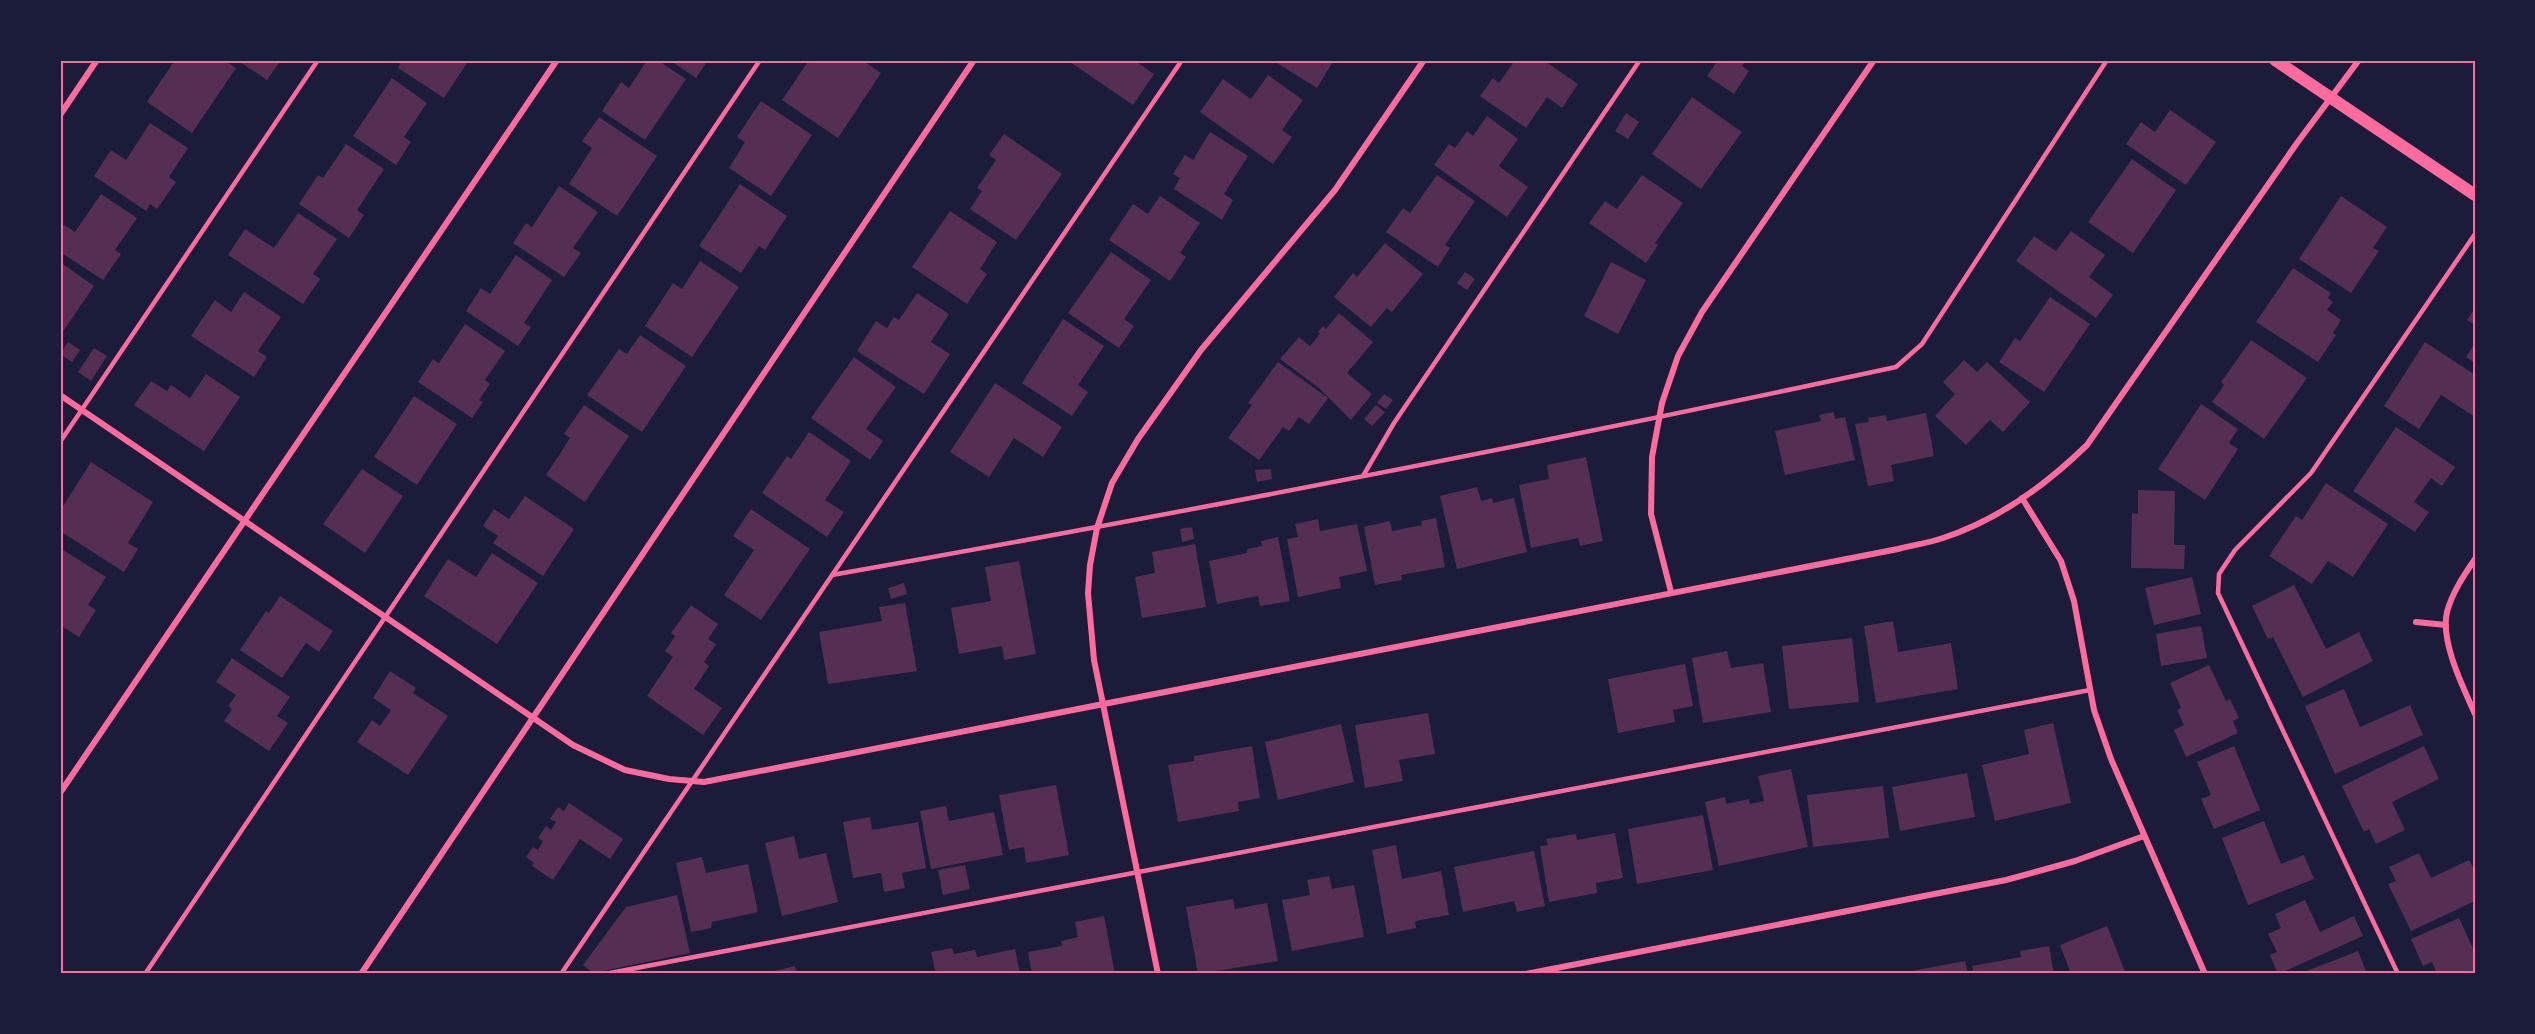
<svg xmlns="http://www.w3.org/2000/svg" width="2535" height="1034" font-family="'Varela Round',sans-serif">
<rect width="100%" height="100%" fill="#1b1b3a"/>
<path fill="#542f53" d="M175 60H223L236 68 192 133 147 102Z
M237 60H281L267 80Z
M395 60H469L444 98 398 68 400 64Z
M647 60H657L686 79 645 140 602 111 621 82 629 88Z
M670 60H708L696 78Z
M809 60H862L881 73 838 138 782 100Z
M1067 60H1134L1154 74 1133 105Z
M1272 60H1334L1317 88Z
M1515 60H1543L1578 84 1562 108 1547 97 1526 128 1480 96 1493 78 1499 83Z
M1718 60H1747L1742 66 1749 71 1734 94 1707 76Z
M1268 75 1303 100 1282 130 1292 137 1273 164 1200 112 1223 79 1251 99Z
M392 78 427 103 404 137 411 142 396 165 353 136Z
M1692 97 1742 132 1701 189 1652 154Z
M761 101 812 135 771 196 729 168 745 142 737 137Z
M2170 110 2216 142 2186 185 2126 144 2141 122 2155 132Z
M1626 113 1639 122 1628 139 1615 131Z
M1487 116 1518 139 1499 166 1528 187 1507 217 1434 165 1449 144 1455 148 1467 131 1473 136Z
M599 117 657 156 617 216 569 184 592 148 582 141Z
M150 123 188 148 169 177 176 182 157 209 150 204 146 211 94 176 111 150 126 160Z
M1210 132 1248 156 1224 194 1233 200 1222 220 1174 189 1180 178 1173 174 1185 155 1193 160Z
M1004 134 1062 174 1016 240 970 209 982 191 977 188 996 160 989 155Z
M346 144 384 169 357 210 364 215 349 238 299 204 318 175 323 178Z
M2132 159 2176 190 2133 253 2088 222Z
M1437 175 1475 201 1445 245 1450 248 1438 267 1386 232 1403 208 1410 213Z
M1642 175 1683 203 1655 243 1658 245 1646 263 1589 223 1605 201 1617 209Z
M740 184 787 216 765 250 759 246 741 273 699 246Z
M559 186 598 212 573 248 581 253 564 277 513 243 526 223 532 227Z
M101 194 137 218 115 250 121 254 103 280 60 252V231L64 225 75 232Z
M1160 196 1200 223 1180 253 1186 257 1170 281 1109 240 1133 204 1148 214Z
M2341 196 2387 227 2373 248 2379 251 2351 293 2299 259Z
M950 211 997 242 980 269 987 274 967 304 912 267Z
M298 213 337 239 313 274 320 279 303 304 228 255 245 229 274 248Z
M2071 231 2105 255 2089 277 2113 295 2096 318 2016 261 2034 236 2056 251Z
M1385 243 1423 274 1392 312 1387 308 1371 327 1334 297 1353 273 1357 277Z
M1111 252 1151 280 1124 319 1134 326 1119 348 1068 313Z
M516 255 552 280 524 323 531 327 518 346 466 311 481 288 490 294Z
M700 261 739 287 692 357 645 326 673 283 682 289Z
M60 262 94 286 60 336Z
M1611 262 1646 280 1618 334 1584 316Z
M2293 268 2331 293 2328 298 2333 302 2327 310 2341 320 2333 333 2336 335 2318 362 2256 322Z
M1465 272 1475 279 1467 290 1457 283Z
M244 292 281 317 258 351 267 357 254 377 191 336 215 300 231 312Z
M917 293 949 314 931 342 950 354 924 394 857 351 876 321 887 328 894 317 899 320Z
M2050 297 2090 324 2044 392 1999 362 2015 338 2020 341Z
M2475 308V325L2467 320Z
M1339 313 1373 342 1347 373 1372 394 1351 420 1319 388 1280 359 1299 337 1310 346 1320 334 1318 332 1323 326 1326 329Z
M1063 319 1104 346 1078 385 1088 392 1072 416 1022 383Z
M465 324 505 351 485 380 490 384 479 400 483 402 472 418 418 382 433 359 439 363Z
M640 335 686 366 642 432 587 395 619 349 627 354Z
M2251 340 2307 378 2264 439 2212 402 2224 385 2221 382Z
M68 342 80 350 72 362 60 354Z
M2425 342 2475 375V417L2441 395 2419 429 2384 406Z
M2475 343V363L2466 357Z
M94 348 107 356 91 381 78 372Z
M854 357 896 387 866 429 883 441 870 460 811 418Z
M1964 360 1977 372 1987 362 2030 402 2003 432 1990 420 1966 445 1935 416 1955 394 1943 382Z
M1278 362 1328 398 1309 424 1299 417 1289 431 1283 427 1259 460 1228 438 1252 405 1248 403Z
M206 374 240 397 204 451 134 405 151 381 167 391 171 385 190 398Z
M995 383 1062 427 1043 457 1014 438 989 477 950 452Z
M1384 394 1393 400 1386 409 1377 403Z
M414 396 457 424 417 485 374 457Z
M2201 404 2238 429 2229 443 2238 449 2205 500 2158 469Z
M584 405 629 436 585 502 546 475 570 438 564 434Z
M1376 405 1385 412 1372 426 1364 419Z
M1834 412 1835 419 1845 417 1855 460 1785 475 1775 431 1821 421 1819 415Z
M1926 413 1934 456 1891 465 1894 481 1868 486 1855 424 1869 422 1868 418 1886 415 1887 421Z
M2396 427 2455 467 2442 486 2431 478 2414 502 2429 512 2415 532 2353 491Z
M809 432 851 461 825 500 844 512 827 537 762 493 787 456 791 459Z
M1586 457 1603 541 1580 546 1578 538 1531 548 1519 485 1549 479 1547 465Z
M91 462 153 502 128 543 138 549 124 572 60 531V511Z
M362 469 403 496 365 553 323 524Z
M1271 469 1272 479 1257 482 1255 470Z
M2326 483 2388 524 2353 577 2328 561 2312 584 2269 556 2296 516 2302 520Z
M1477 487 1481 501 1492 498 1493 503 1514 498 1527 552 1457 569 1440 496Z
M2138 490 2175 491 2174 545H2185L2184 569 2131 568 2132 513 2138 514Z
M525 496 574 529 543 576 493 543 498 536 483 526 494 509 509 519Z
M751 509 810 549 761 620 724 595 754 550 733 536Z
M1436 518 1445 567 1401 575 1402 580 1375 585 1364 527 1390 521 1392 531 1422 525 1421 521Z
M1318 519 1320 531 1357 524 1367 571 1339 577 1341 588 1298 597 1287 539 1298 537 1295 524Z
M1192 527 1194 539 1182 542 1180 529Z
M1278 537 1290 601 1260 606 1258 596 1217 604 1209 561 1247 553V549L1262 546 1261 541Z
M1195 544 1206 607 1142 618 1135 577 1155 573 1152 552Z
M60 548 106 577 88 605 96 610 79 637 60 625Z
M492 553 538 583 497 644 424 596 448 559 476 577Z
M1019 561 1036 654 1004 660 1002 646 959 654 951 608 991 601 985 567Z
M2192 577 2201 614 2154 625 2145 588Z
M904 583 907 594 891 599 888 588Z
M2294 585 2326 649 2359 632 2373 661 2303 697 2273 637 2268 639 2252 606Z
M280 596 333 631 319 652 306 643 282 678 240 650 266 611 269 613Z
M905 603 917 671 828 684 819 632 882 621 879 607Z
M691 605 718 624 708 639 716 644 704 662 709 666 694 689 722 708 703 735 647 696 673 657 665 651 675 636 671 633Z
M1893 621 1898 652 1951 643 1958 689 1876 703 1864 626Z
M2201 626 2207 658 2161 666 2156 634Z
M1852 638 1859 702 1789 709 1782 646Z
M1727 651 1731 668 1763 663 1771 712 1703 723 1692 658Z
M232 658 290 697 277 716 288 723 269 751 224 721 232 709 228 706 236 695 216 682Z
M1685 664 1693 706 1673 710 1675 722 1618 733 1608 679Z
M2209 665 2226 701 2230 699 2239 718 2233 721 2238 733 2186 757 2174 730 2184 725 2177 710 2181 708 2170 683Z
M390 671 416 688 413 693 448 716 408 775 357 742 372 720 380 726 391 710 373 698Z
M2344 689 2360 727 2410 705 2423 735 2335 774 2305 706Z
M1428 713 1435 754 1399 760 1403 781 1365 788 1355 725Z
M2053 723 2071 803 1995 821 1982 765 2029 754 2024 730Z
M1341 724 1354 782 1278 800 1265 742Z
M1252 746 1260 798 1238 802 1239 811 1178 822 1168 765 1194 761V756Z
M2234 746 2260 810 2214 829 2201 799 2211 795 2197 762Z
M2424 746 2439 779 2392 802 2405 830 2376 844 2369 829 2364 832 2342 786Z
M1791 769 1808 847 1719 866 1705 802 1725 797 1726 804 1749 799 1750 804 1764 801 1758 776Z
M1967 773 1975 817 1900 831 1892 787Z
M1056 785 1069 855 1026 863 1024 847 1009 850 999 795Z
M1883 786 1889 838 1813 847 1807 795Z
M569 803 623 839 610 859 580 839 553 880 532 866 534 863 526 857 533 847 538 850 543 841 538 838 546 826 551 830 556 822 550 819 558 807 564 811Z
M946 806 949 821 994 812 1003 855 931 869 920 811Z
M1703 815 1713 870 1637 884 1628 829Z
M870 817 872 830 918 822 926 868 902 873 905 888 884 892 881 873 853 878 843 822Z
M2264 821 2281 864 2304 855 2314 879 2248 905 2222 838Z
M1615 833 1623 878 1596 883 1597 893 1549 902 1540 846 1548 845 1546 839 1576 834 1577 840Z
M794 836 799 859 826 853 838 902 782 916 765 843Z
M1396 845 1402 879 1441 871 1449 915 1415 921 1416 928 1387 934 1372 850Z
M1534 851 1545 906 1517 912 1514 901 1463 912 1454 867Z
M2419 853 2431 878 2469 860 2475 871V901L2411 931 2388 884 2396 881 2389 867Z
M702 857 706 873 748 864 758 912 712 922 711 928 691 932 676 863Z
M965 865 970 889 943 895 938 870Z
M1329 876 1332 889 1354 885 1364 937 1292 951 1282 900 1310 895 1307 880Z
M677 895 690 953 593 973 583 965 626 907Z
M1233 899 1235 909 1267 903 1278 961 1198 974 1186 907Z
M2305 900 2320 932 2354 916 2363 936 2278 974 2270 955 2277 952 2268 934 2281 928 2275 914Z
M1104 916 1115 974H1032L1028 952 1062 946 1061 941 1078 937 1075 922Z
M2459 918 2475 953V974H2437L2432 962 2423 966 2411 939Z
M2107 926 2126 974H2071L2060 945Z
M2049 946 2054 974H1974L1972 966 2021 957 2020 951Z
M952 948 954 954 975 950 977 957 1015 949 1020 974H936L931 952Z
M2358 951 2367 974H2299Z
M1965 961 1968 974H1901V973Z
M795 966 797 974H766V973Z"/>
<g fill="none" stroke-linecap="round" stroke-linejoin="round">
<path stroke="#ff6b9d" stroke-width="4.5" d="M60 442 318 60
M1363 476 1394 423 1640 60
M832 575C1188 512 1543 443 1896 367L1922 344 2107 60
M145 974 760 60
M561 974 1182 60
M605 974 2090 690
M2398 974 2218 593 2219 574 2235 550 2311 473 2475 234"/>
<path stroke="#ff6b9d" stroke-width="6" d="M60 115 97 60
M60 395 573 745 625 770 669 779 704 782 1898 549C1913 545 1929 543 1943 538 1998 520 2046 485 2087 445L2297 143 2359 60
M2022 498 2061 561 2074 601 2094 710 2111 759 2205 974
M2475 559C2464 575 2452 593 2447 612 2440 641 2463 687 2475 714
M1671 592 1651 514 1652 457 1662 403 1678 356 1702 312 1874 60
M2416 622 2446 625
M60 793 557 60
M361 974 974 60
M1158 974 1094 660 1088 593 1090 565 1097 528 1112 483 1138 439 1201 350 1335 190 1424 60
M1526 974 2006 880 2075 861 2144 836"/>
<path stroke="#ff6b9d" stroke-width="12" d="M2275 60 2475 195"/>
</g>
<rect width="2535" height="1034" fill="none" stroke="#1b1b3a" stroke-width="123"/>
<rect x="62" y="62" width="2412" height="910" fill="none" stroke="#ff6b9d" stroke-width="2"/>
</svg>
